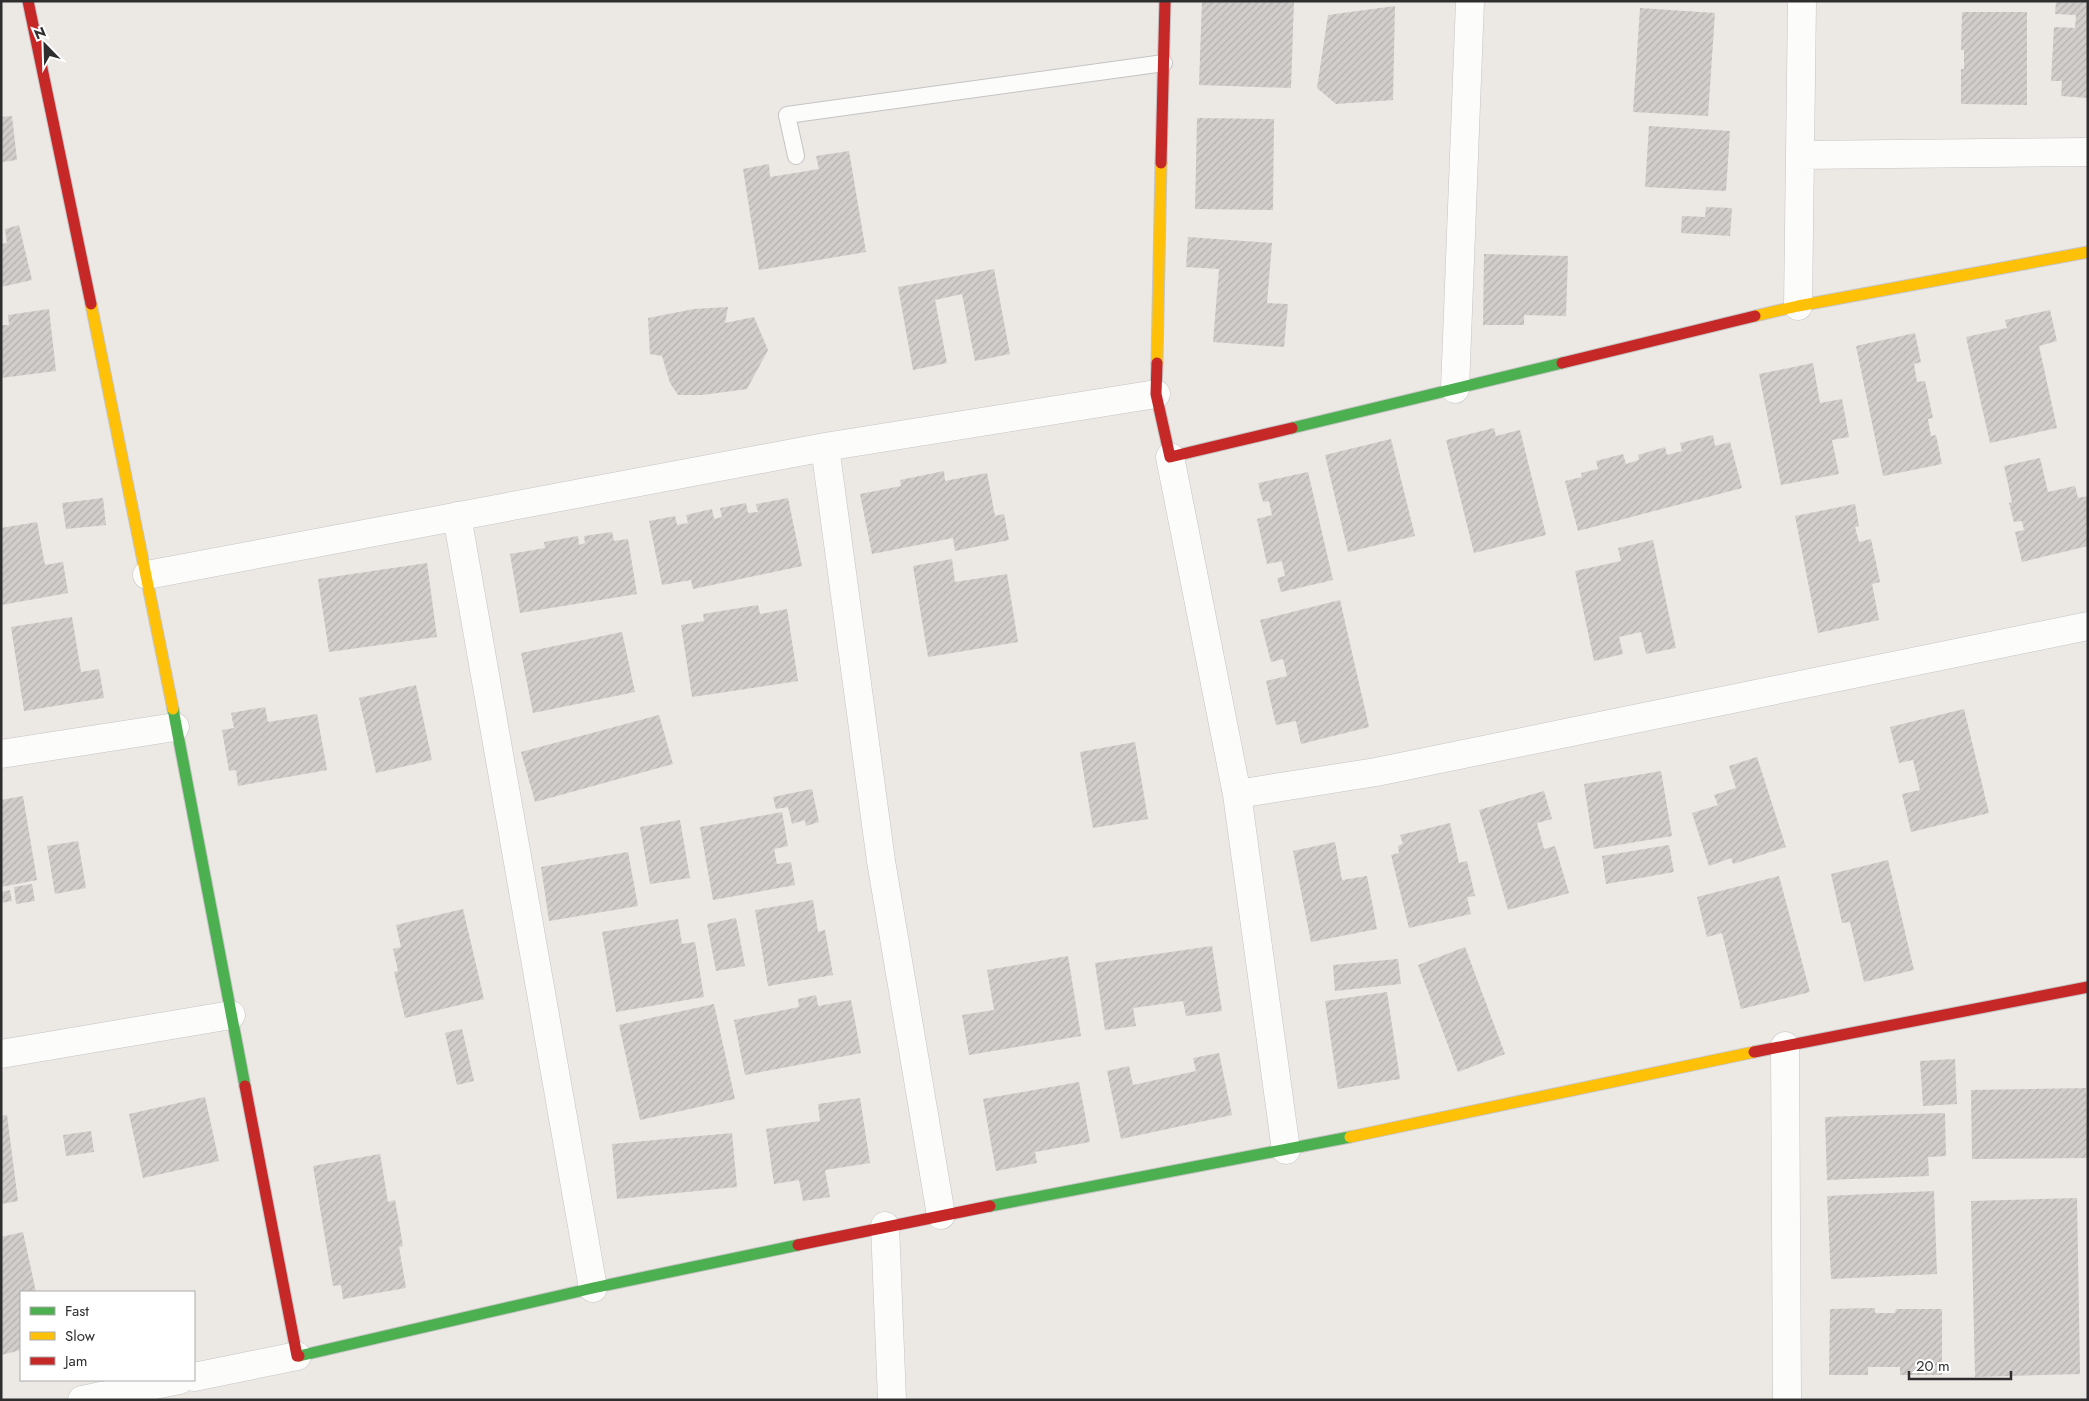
<svg xmlns="http://www.w3.org/2000/svg" width="2089" height="1401" font-family="Jost,sans-serif">
<defs>
<pattern id="building-hatch" width="6" height="6" patternUnits="userSpaceOnUse" patternTransform="scale(1.25)"><rect width="6" height="6" fill="#d1cecb"/><path d="M-1 1l2-2M0 6l6-6M5 7l2-2" fill="none" stroke="#b4b1af"/></pattern>
</defs>
<rect width="100%" height="100%" fill="#ece8e4"/>
<path fill="url(#building-hatch)" d="M1202 1H1294L1291 88 1199 85Z
M2056 1H2088V98L2061 96 2062 81H2051L2054 27 2075 28 2076 15 2055 14Z
M1395 6 1393 100 1336 104 1317 88 1328 15Z
M1640 8 1715 13 1708 116 1633 112Z
M1962 12H2027V105L1961 104V69H1964V50H1961Z
M12 116 17 160 1 162V117Z
M1197 118 1274 119 1273 210 1195 209Z
M1649 126 1730 131 1726 191 1645 187Z
M849 151 866 252 759 270 743 169 769 164 770 177 819 169 816 156Z
M1706 207 1732 208 1730 236 1681 233 1682 216 1705 217Z
M19 225 32 280 1 287V244L7 243 5 229Z
M1188 237 1272 243 1267 303 1288 304 1284 347 1213 342 1219 269 1186 267Z
M1484 254 1568 256 1566 316 1524 315V325H1483Z
M994 269 1010 354 975 361 962 294 935 300 947 363 913 370 898 287Z
M728 307 725 323 754 317 768 350 747 389 702 395H678L670 383 662 356 650 354 648 318 694 309Z
M49 309 56 371 1 378V325H9L8 315Z
M2050 310 2057 341 2039 346 2057 428 1990 443 1966 337 2007 328 2005 320Z
M1915 333 1921 362 1914 364 1917 382 1925 381 1933 418 1928 419 1931 436 1936 435 1942 464 1883 476 1856 346Z
M1813 363 1820 403 1842 399 1849 437 1832 440 1839 474 1781 485 1759 374Z
M1494 428 1496 436 1520 430 1546 535 1474 553 1446 440Z
M1713 435 1715 446 1730 442 1742 488 1578 531 1565 481 1582 477 1581 473 1598 469 1596 461 1623 454 1626 464 1639 460 1638 455 1665 447 1667 455 1682 451 1680 443Z
M1391 439 1415 536 1348 552 1325 455Z
M2040 458 2048 492 2075 486 2078 498 2088 496V524L2086 525 2088 546 2022 562 2015 532 2024 530 2022 521 2014 522 2009 503 2012 502 2004 466Z
M944 471 945 481 987 473 995 516 1004 514 1009 540 955 551 953 538 872 554 860 494 901 486 900 480Z
M1308 472 1333 580 1281 592 1277 578 1285 576 1282 561 1267 564 1257 519 1272 515 1269 501 1263 502 1258 483Z
M103 498 106 525 66 529 62 503Z
M788 498 802 566 693 589 691 580 662 585 649 521 675 516 677 525 688 523 686 515 712 509 714 519 722 517 720 508 746 503 748 513 758 512 756 504Z
M1855 504 1859 526 1855 527 1859 542 1871 539 1880 582 1872 584 1879 620 1818 633 1795 516Z
M37 522 45 565 63 562 68 593 1 605V528Z
M612 532 614 541 628 539 637 594 520 613 510 554 545 548 544 542 578 536 579 545 585 543 584 536Z
M1653 540 1676 648 1646 654 1641 632 1619 637 1623 654 1594 661 1575 571 1621 561 1618 548Z
M952 559 955 582 1007 574 1018 642 928 657 913 566Z
M427 563 437 637 329 652 318 579Z
M1340 600 1369 727 1301 744 1296 721 1276 725 1266 681 1287 676 1283 659 1271 662 1260 620Z
M758 605 760 614 787 609 798 681 692 697 681 625 704 621 703 614Z
M72 617 81 672 99 669 104 698 24 711 11 627Z
M622 632 635 692 533 713 521 653Z
M416 685 432 760 376 773 359 698Z
M265 707 268 722 317 714 327 770 238 786 236 770 229 771 222 730 234 728 231 713Z
M1964 709 1989 813 1911 832 1902 794 1920 790 1913 760 1899 763 1890 727Z
M659 715 673 764 535 802 521 752Z
M1135 742 1148 819 1093 828 1080 752Z
M1757 757 1786 847 1733 864 1731 858 1709 866 1692 813 1718 805 1714 795 1736 788 1729 766Z
M1661 771 1672 836 1594 849 1584 784Z
M812 789 819 822 806 826 805 820 792 824 788 807 776 809 773 797Z
M1544 791 1552 819 1537 823 1544 849 1555 846 1569 893 1508 910 1479 810Z
M23 796 37 880 1 887V800Z
M782 812 788 846 774 849 777 864 791 862 795 885 713 900 700 827Z
M680 820 690 878 650 884 640 827Z
M1450 823 1459 863 1467 861 1475 896 1467 897 1471 914 1409 928 1391 855 1399 853 1398 846 1403 844 1400 835Z
M78 841 86 888 55 894 47 846Z
M1335 842 1342 880 1367 876 1377 929 1311 942 1293 851Z
M1669 845 1674 872 1606 884 1602 856Z
M628 852 638 906 549 921 541 867Z
M1888 860 1914 970 1864 982 1850 922 1842 923 1831 874Z
M1779 876 1810 992 1741 1009 1722 933 1707 937 1697 897Z
M32 884 35 901 16 904 14 887Z
M10 890 12 901 1 903V892Z
M813 900 818 932 825 930 833 975 768 986 755 910Z
M463 909 484 999 405 1018 394 972 398 971 393 949 401 947 396 925Z
M736 918 745 966 716 971 707 924Z
M678 919 682 944 695 942 704 997 616 1012 602 932Z
M1212 946 1222 1011 1186 1016 1183 1001 1133 1008 1136 1026 1105 1030 1095 963Z
M1465 947 1505 1054 1458 1072 1418 965Z
M1068 956 1081 1036 969 1055 962 1015 994 1010 987 970Z
M1398 959 1401 984 1335 991 1333 965Z
M1387 992 1400 1079 1338 1089 1325 1001Z
M816 995 818 1006 851 1000 861 1053 745 1075 734 1020 799 1007 798 999Z
M714 1004 735 1099 640 1120 619 1025Z
M462 1029 474 1081 457 1085 445 1033Z
M1219 1053 1232 1115 1121 1139 1107 1071 1129 1066 1133 1085 1196 1071 1193 1058Z
M1955 1059 1957 1104 1923 1106 1920 1061Z
M1079 1082 1090 1142 1035 1152 1037 1163 996 1171 983 1099Z
M2086 1088 2087 1158 1972 1159 1971 1090Z
M205 1097 219 1161 143 1178 129 1114Z
M860 1098 870 1163 825 1170 830 1197 803 1201 799 1180 774 1184 766 1129 820 1121 818 1104Z
M1945 1113 1946 1156 1928 1157 1929 1176 1827 1180 1825 1117Z
M7 1115 18 1201 1 1204V1116Z
M91 1131 94 1152 66 1156 63 1135Z
M732 1133 737 1187 617 1199 612 1144Z
M380 1154 388 1202 395 1200 403 1246 399 1247 406 1288 343 1299 341 1285 333 1286 313 1166Z
M1934 1191 1937 1274 1831 1279 1827 1196Z
M2077 1198 2080 1374 1975 1377 1971 1201Z
M23 1232 36 1292H21V1350L1 1355V1237Z
M1875 1308V1313H1895L1896 1309H1942V1375H1900V1367H1868V1375H1829L1830 1309Z"/>
<g fill="none" stroke-linecap="round" stroke-linejoin="round">
<defs>
<path id="lane" d="M796 156 787 115 1164 63"/>
<path id="street" d="M1800 155 2088 152
M1798 306 1802 1
M1455 389 1470 1
M825 447 881 861 941 1215
M1170 457 1237 794 1286 1150
M457 516 593 1288
M147 575 825 447 1156 394
M1 754 175 727
M1237 794 1376 772 2088 626
M1785 1046 1787 1400
M1 1054 231 1015
M885 1226 892 1400
M194 1377 297 1356
M82 1400 179 1380"/>
<path id="fast" d="M1292 428 1562 363
M173 709 245 1086
M990 1206 1350 1137
M299 1356 593 1288 798 1245"/>
<path id="slow" d="M91 304 173 709
M1755 316 1798 306 2088 252
M1157 363 1161 163
M1350 1137 1754 1052"/>
<path id="jam" d="M28 1 91 304
M1161 163 1165 1
M1157 363 1156 394 1170 457 1292 428
M1562 363 1755 316
M1754 1052 2088 987
M245 1086 297 1356H299
M798 1245 990 1206"/>
</defs>
<use href="#lane" stroke="#c5c4c5" stroke-width="18"/>
<use href="#street" stroke="#c5c4c5" stroke-width="29"/>
<use href="#fast" stroke="#c5c4c5" stroke-width="13"/>
<use href="#slow" stroke="#c5c4c5" stroke-width="13"/>
<use href="#jam" stroke="#c5c4c5" stroke-width="13"/>
<use href="#lane" stroke="#fcfcfb" stroke-width="16"/>
<use href="#street" stroke="#fcfcfb" stroke-width="28"/>
<use href="#fast" stroke="#4caf50" stroke-width="11"/>
<use href="#slow" stroke="#ffc107" stroke-width="11"/>
<use href="#jam" stroke="#c62828" stroke-width="11"/>
</g>
<rect width="2089" height="1401" fill="none" stroke="#2e2e2e" stroke-width="5"/>
<rect x="20" y="1291" width="175" height="90" fill="#ffffff" stroke="#ababab"/>
<rect x="30" y="1307" width="25" height="8" fill="#4caf50" stroke="#ababab"/>
<text x="65" y="1316" font-size="15" fill="#2e2e2e">Fast</text>
<rect x="30" y="1332" width="25" height="8" fill="#ffc107" stroke="#ababab"/>
<text x="65" y="1341" font-size="15" fill="#2e2e2e">Slow</text>
<rect x="30" y="1357" width="25" height="8" fill="#c62828" stroke="#ababab"/>
<text x="65" y="1366" font-size="15" fill="#2e2e2e">Jam</text>
<g transform="translate(45 45) rotate(337)" stroke="#ffffff" stroke-width="4" paint-order="stroke">
<path d="M0-4L9 19L0 12L-9 19Z" fill="#2e2e2e"/>
<text y="-8" font-size="14" font-weight="bold" text-anchor="middle" fill="#2e2e2e">N</text>
</g>
<path d="M1909 1371v8h102v-8" fill="none" stroke="#2e2e2e" stroke-width="2.5"/>
<text x="1916" y="1371" font-size="15" fill="#2e2e2e" stroke="#ffffff" stroke-width="4" paint-order="stroke">20 m</text>
</svg>
